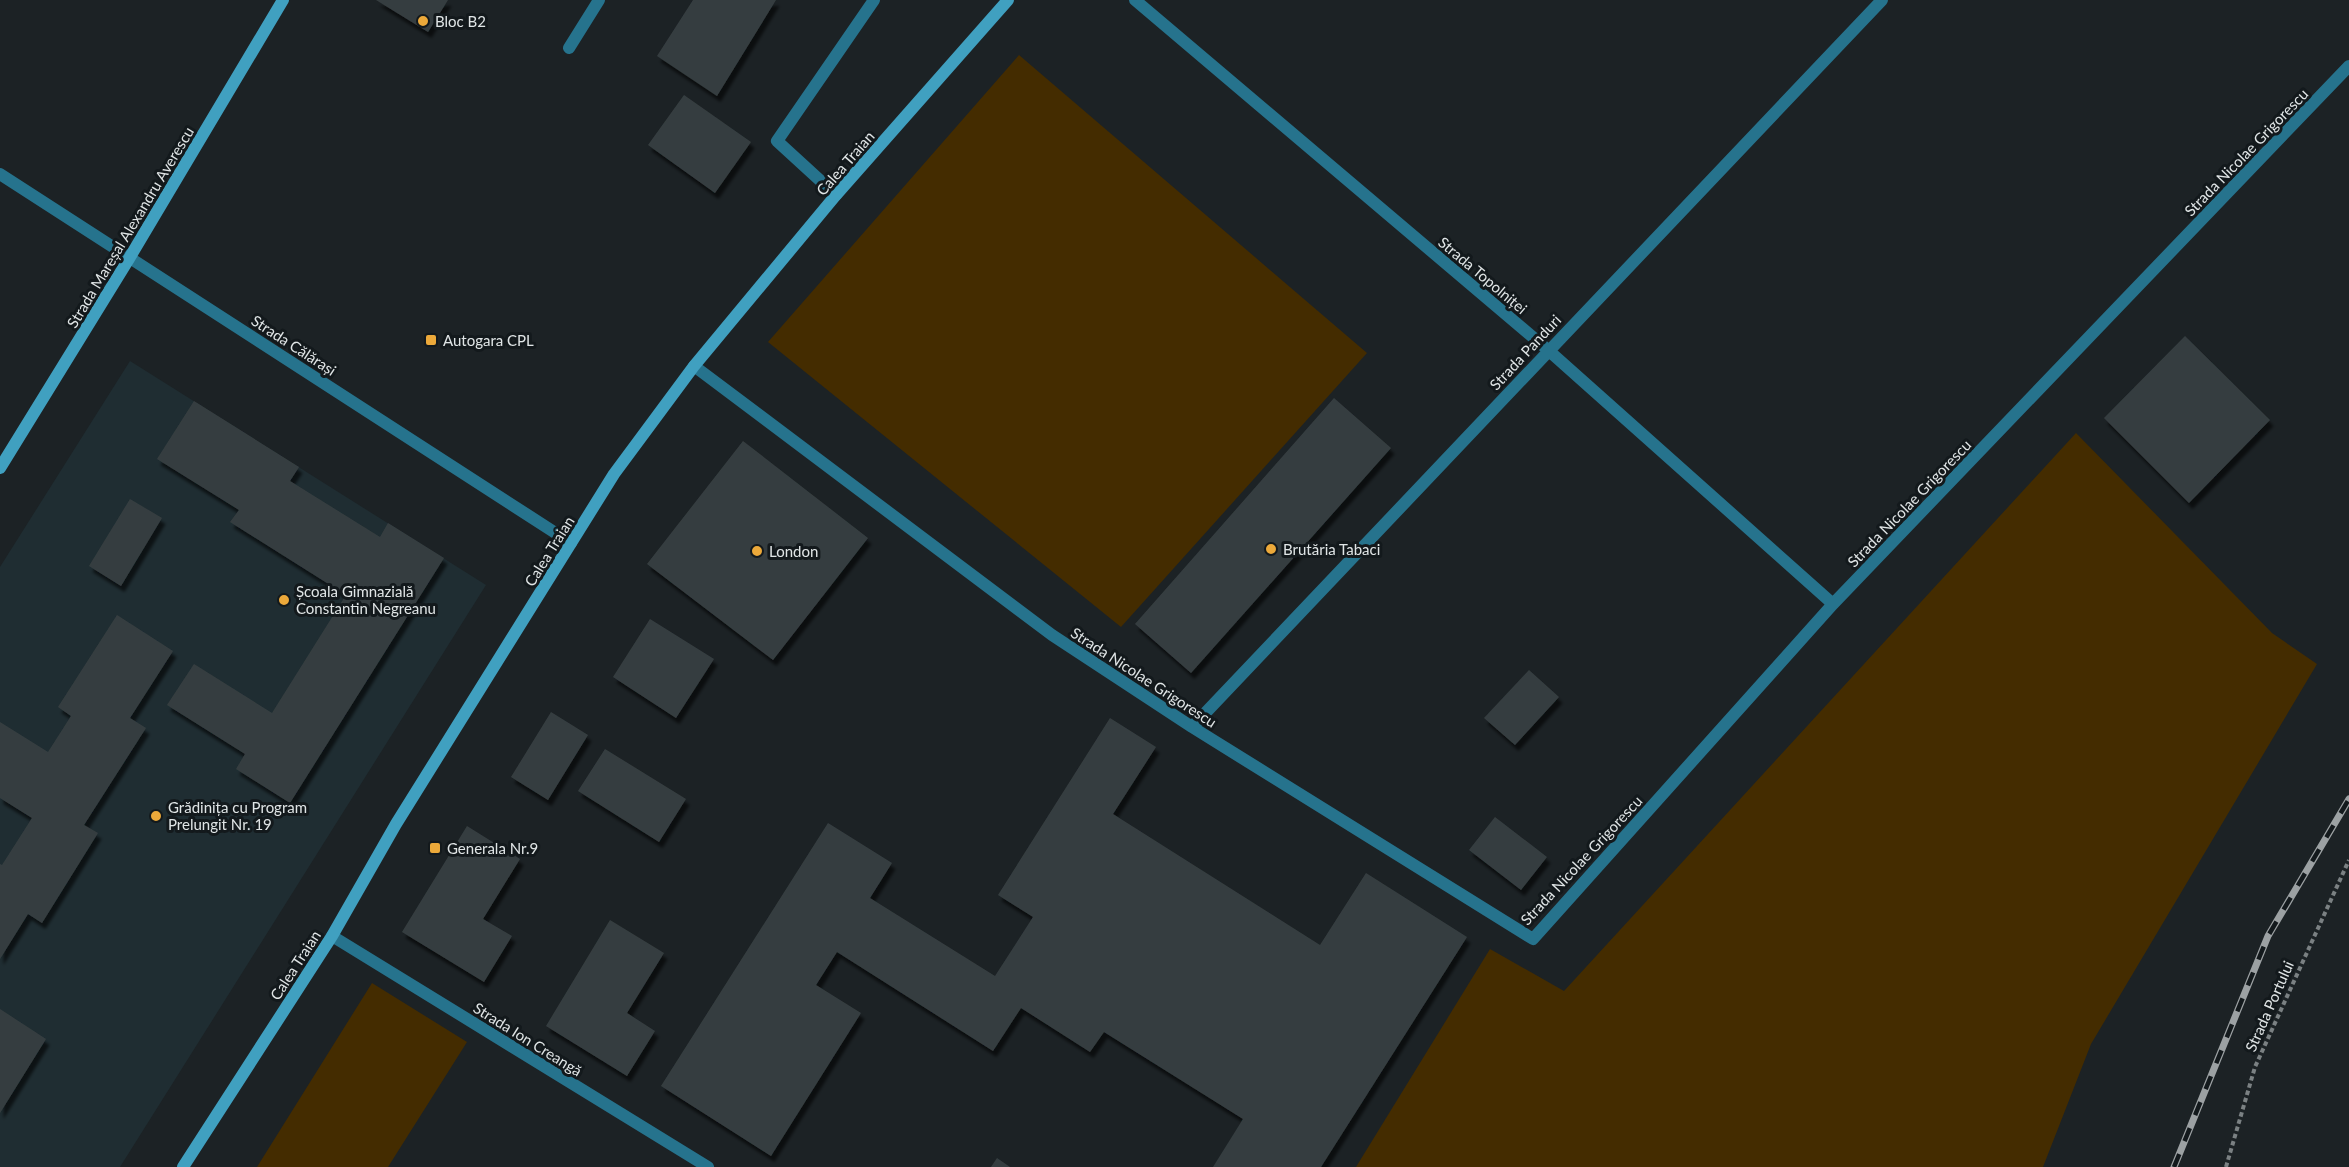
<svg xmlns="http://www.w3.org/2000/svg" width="2349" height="1167" font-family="Lato,sans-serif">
<defs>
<filter id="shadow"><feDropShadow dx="3.5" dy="6" stdDeviation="1.5" flood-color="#0009"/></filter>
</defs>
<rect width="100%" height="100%" fill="#1c2225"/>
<path fill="#1f2d32" d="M130 361 486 585 120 1167H0V567Z"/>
<path fill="#442c00" d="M1019 55 1367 353 1121 627 768 342Z
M2076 433 2272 633 2317 664 2091 1044 2043 1167H1356L1490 949 1564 991Z
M372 983 467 1042 388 1167H257Z"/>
<path fill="#363e40" filter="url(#shadow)" d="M376 0H448L428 32Z
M693 0H776L717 96 657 56Z
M684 95 751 142 715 193 648 145Z
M2185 336 2270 420 2189 503 2104 418Z
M1334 398 1391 448 1191 673 1135 624Z
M194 401 299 467 290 481 380 537 388 523 444 558 290 803 236 769 245 754 167 705 194 664 272 713 346 595 230 522 239 510 157 459Z
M743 441 868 538 773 660 647 564Z
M130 499 162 518 121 586 89 566Z
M117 615 173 651 130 718 146 728 84 825 98 833 42 923 28 914 0 959V864L2 865 32 818 0 798V722L48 752 71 716 58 707Z
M650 619 714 659 676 718 613 677Z
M1529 670 1559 697 1515 745 1484 718Z
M551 712 588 735 548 800 511 777Z
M1110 718 1156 747 1113 814 1320 945 1366 873 1467 937 1321 1167H1213L1243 1119 1104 1032 1090 1052 1021 1008 993 1051 837 952 816 985 861 1013 771 1156 661 1086 828 823 892 863 870 898 995 976 1033 917 998 895Z
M605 749 686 799 659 842 578 791Z
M1495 817 1547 857 1521 890 1469 850Z
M467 826 520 859 483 919 512 936 484 982 402 932Z
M610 920 664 953 627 1013 655 1031 627 1076 546 1026Z
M0 1009 46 1039 0 1113Z
M997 1158 1010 1167H991Z"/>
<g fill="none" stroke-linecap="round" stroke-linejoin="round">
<path stroke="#7b8183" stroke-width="4" stroke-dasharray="4.5 3" stroke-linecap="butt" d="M2226 1167 2255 1067 2349 860"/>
<path stroke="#26738d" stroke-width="12" d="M569 48 599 0
M836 195 777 141 874 0"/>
<path stroke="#26738d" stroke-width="12" d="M1135 0 1548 350 1833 604
M0 174 571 543
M694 366 1052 635 1192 727 1533 939 1833 604 2349 66
M1192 727 1882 0
M332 936 708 1167"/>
<path stroke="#40a0c0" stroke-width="12" d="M0 468 130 257 283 0
M183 1167 332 936 396 824 614 474 694 366 836 195 1008 0"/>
<defs>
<path id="rail" d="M2174 1167 2268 936 2349 799"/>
</defs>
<use href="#rail" stroke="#9ca1a3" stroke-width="7"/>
<use href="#rail" stroke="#13191c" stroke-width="4.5" stroke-dasharray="14" stroke-linecap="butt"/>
</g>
<g fill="#eca93a" stroke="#13191c" stroke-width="2">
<circle cx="423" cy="21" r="6"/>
<rect x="425" y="334" width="12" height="12" rx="3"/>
<circle cx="1271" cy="549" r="6"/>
<circle cx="757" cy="551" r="6"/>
<circle cx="284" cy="600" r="6"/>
<circle cx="156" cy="816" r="6"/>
<rect x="429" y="842" width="12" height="12" rx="3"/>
</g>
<g text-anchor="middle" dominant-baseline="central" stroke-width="6" stroke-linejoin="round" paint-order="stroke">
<g font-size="15" fill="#e0e5e6" stroke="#13191c" text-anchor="start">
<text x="435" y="21">Bloc B2</text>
<text x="443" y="340">Autogara CPL</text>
<text x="1283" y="549">Brutăria Tabaci</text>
<text x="769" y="551">London</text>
<text x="296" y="591">Școala Gimnazială<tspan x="296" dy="17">Constantin Negreanu</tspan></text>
<text x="168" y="807">Grădinița cu Program<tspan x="168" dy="17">Prelungit Nr. 19</tspan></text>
<text x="447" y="848">Generala Nr.9</text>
</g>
<g font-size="15" fill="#e0e5e6" stroke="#13191c">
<text transform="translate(2246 152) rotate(-46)">Strada Nicolae Grigorescu</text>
<text transform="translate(845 163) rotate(-49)">Calea Traian</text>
<text transform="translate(130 227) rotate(-59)">Strada Mareșal Alexandru Averescu</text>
<text transform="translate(1483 275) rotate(40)">Strada Topolniței</text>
<text transform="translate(294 345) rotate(33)">Strada Călărași</text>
<text transform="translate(1525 352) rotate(-47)">Strada Panduri</text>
<text transform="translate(1909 503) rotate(-46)">Strada Nicolae Grigorescu</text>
<text transform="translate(549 551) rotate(-58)">Calea Traian</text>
<text transform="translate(1144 677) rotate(33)">Strada Nicolae Grigorescu</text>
<text transform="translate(1581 860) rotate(-47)">Strada Nicolae Grigorescu</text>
<text transform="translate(295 965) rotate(-57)">Calea Traian</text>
<text transform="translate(2269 1006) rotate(-66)">Strada Portului</text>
<text transform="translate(528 1039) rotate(32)">Strada Ion Creangă</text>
</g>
</g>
</svg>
